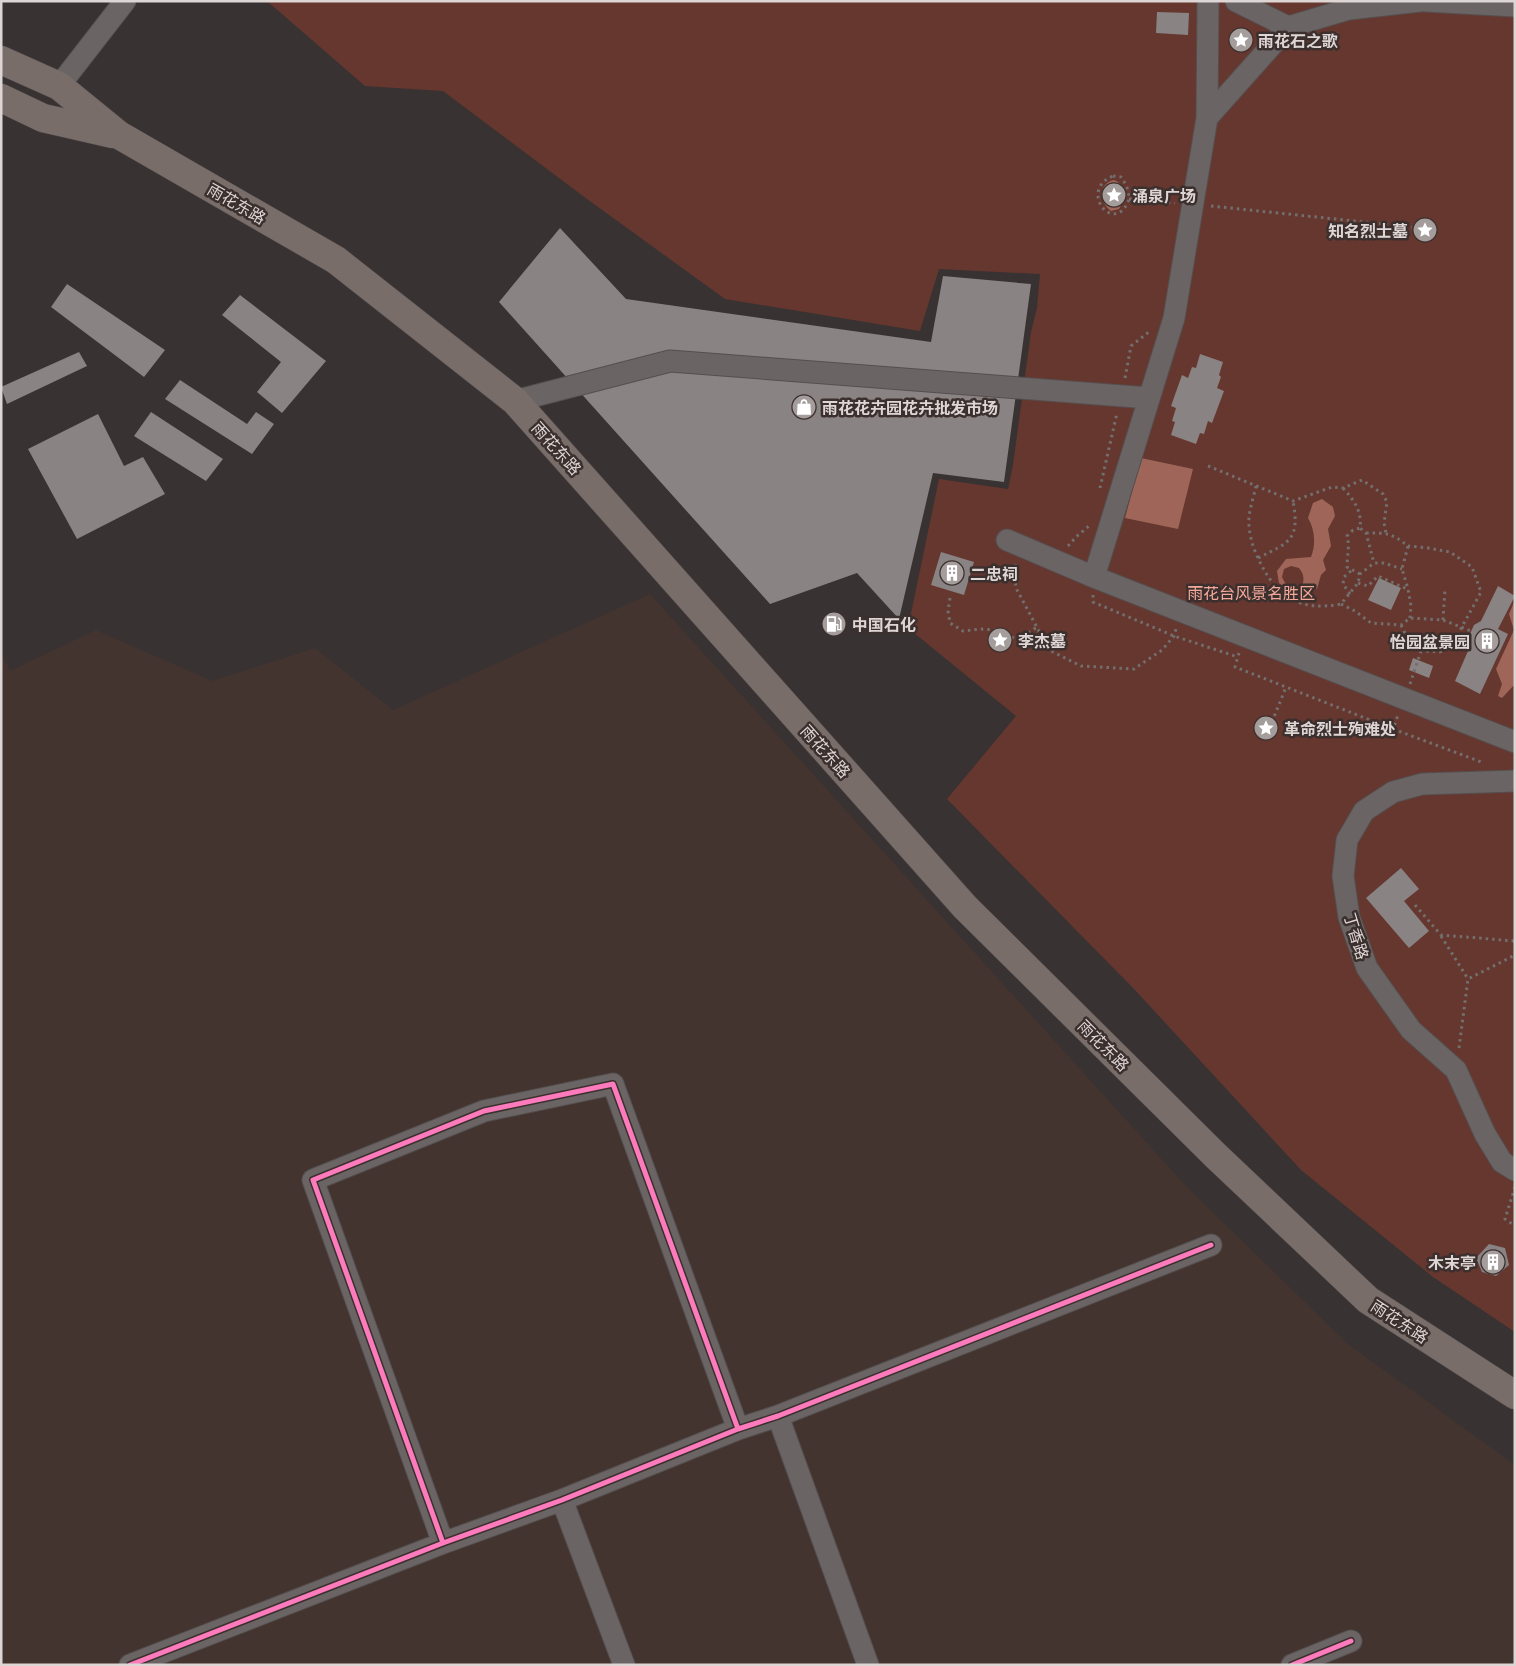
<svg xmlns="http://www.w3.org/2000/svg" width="1516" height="1666" font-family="'Exo 2','Noto Sans SC',sans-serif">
<rect width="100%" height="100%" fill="#383232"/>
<path fill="#443430" d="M650 594 1186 1186 1348 1344 1515 1465V1665H1V653L10 671 96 630 212 681 315 648 393 710Z"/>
<path fill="#66372f" d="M267 1H1515V1332L1433 1277 1301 1170 1134 989 947 799 1016 716 908 628 939 479 1008 489 1013 465 1031 332 1037 308 1040 274 939 269 920 331 725 299 587 199 443 91 365 86Z"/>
<path fill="#9f6559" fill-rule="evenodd" d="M1114 180C1126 184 1125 200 1119 209L1111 211C1099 203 1098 183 1114 180Z
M1141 458 1193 469 1178 529 1125 518Z
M1322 499 1333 507 1335 516 1328 529 1331 546 1323 560 1326 570 1321 575 1317 589 1290 592 1279 583 1277 571 1286 559 1311 557C1316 544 1315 530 1308 518L1313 503ZM1291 566 1299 568C1304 574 1305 580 1301 588 1290 589 1286 586 1282 577L1284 569Z
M1515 600V684L1502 698 1498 696 1502 684 1496 669 1514 630 1509 614Z"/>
<path fill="#898383" d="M1157 12 1189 13 1188 35 1156 33Z
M560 228 626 299 931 342 943 276 1031 284 1004 482 933 473 899 619 857 573 770 604 499 302Z
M67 284 165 350 144 377 51 307Z
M240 295 326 361 282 413 257 392 281 362 222 315Z
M79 352 87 366 7 404 1 387Z
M1200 354 1223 362 1219 375 1221 377 1217 388 1224 391 1212 423 1208 421 1204 434 1200 433 1196 444 1171 435 1175 422 1172 421 1176 408 1171 406 1182 375 1188 378 1192 367 1196 368Z
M180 380 247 424 256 412 274 424 252 454 165 399Z
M151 412 223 459 206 481 134 436Z
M98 414 124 466 143 457 165 494 77 539 28 449Z
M941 552 974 562 964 595 931 585Z
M1379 578 1401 588 1391 610 1368 600Z
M1498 586 1515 596 1498 629 1508 634 1480 694 1455 681 1471 644 1468 638 1474 625 1481 621Z
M1413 658 1433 666 1429 678 1409 670Z
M1401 868 1419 889 1404 901 1429 931 1409 948 1366 898Z
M1489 1244 1505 1248 1509 1265 1496 1276 1482 1272 1476 1258Z"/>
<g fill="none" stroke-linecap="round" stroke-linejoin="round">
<defs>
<path id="minor" d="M1208 1 1207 118 1174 318 1094 577 1515 742
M1236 1 1288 27 1349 9 1420 1
M1425 1 1515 6
M59 86 125 1
M1207 118 1288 27
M515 401 670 361 1149 398
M1007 540 1094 577
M1515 781 1422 784 1393 792 1364 811 1347 840 1343 876 1349 917 1367 968 1411 1030 1456 1070 1485 1134 1502 1162 1515 1170
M778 1416 868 1665
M562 1500 624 1665
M443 1543 313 1180 484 1111 613 1084 738 1429
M130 1665 443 1543 562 1500 738 1429 778 1416 1211 1245
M1292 1665 1351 1641"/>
<path id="major" d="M1 60 59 86 119 135 336 260 515 401 965 907 1216 1156 1368 1300 1515 1395
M1 98 43 118 113 134"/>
</defs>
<use href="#minor" stroke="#554f4f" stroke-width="23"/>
<use href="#major" stroke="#554f4f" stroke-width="29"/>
<path stroke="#736f6e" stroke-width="3" stroke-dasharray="2.5 4" stroke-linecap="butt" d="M1113 176 1121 177C1126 184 1131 194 1128 202 1113 235 1078 190 1113 176Z
M1129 199 1175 203
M1211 206 1412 227
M1125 378 1131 346 1150 331
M1208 466 1293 501 1332 487 1343 488 1362 480 1383 494 1387 502 1384 523 1386 533
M1256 486C1254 496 1250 507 1249 517 1248 530 1252 546 1258 558 1276 597 1299 612 1341 604L1358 583 1360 574 1374 563H1384L1402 569
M1100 488 1117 413
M1343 488C1354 500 1362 511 1360 528L1366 533 1374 563
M1366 533C1388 533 1391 533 1408 546L1402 569 1408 589 1411 606 1410 618
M1068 546 1076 537 1090 525
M1258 558C1290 542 1300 540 1293 501
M1016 564 1014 569 1016 588 1049 650 1081 666 1134 669 1162 650 1174 636 1176 629
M1360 574 1347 567C1347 556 1350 546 1347 536L1353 530 1360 528
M1358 583 1368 586 1378 576 1407 589
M1350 594 1343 584 1344 577 1352 570
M1093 595V602L1174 636 1238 657
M950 598 948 611 950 623 963 631 980 629 997 630 1018 640 1037 627
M1341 604 1355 611 1371 623 1401 625 1410 618 1443 620 1471 631
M1443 620 1445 589
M1401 625 1410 643 1421 651 1440 652 1451 647 1481 592 1472 567 1450 552 1428 548 1408 546
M1239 653 1235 667 1393 729 1398 715
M1410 684 1421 651
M1272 722 1286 687
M1393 729 1484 763
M1415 905 1441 935 1515 941
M1441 936 1468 979
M1459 1048 1468 979 1515 955
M1515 1187 1505 1219 1515 1226"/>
<use href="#minor" stroke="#6a6564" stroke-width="21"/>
<use href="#major" stroke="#796d6a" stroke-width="28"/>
<defs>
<path id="cycleway" d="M443 1543 313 1180 484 1111 613 1084 738 1429
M130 1665 443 1543 562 1500 738 1429 778 1416 1211 1245
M1292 1665 1351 1641"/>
</defs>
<use href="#cycleway" stroke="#3c302e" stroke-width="8"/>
<use href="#cycleway" stroke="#fd7abc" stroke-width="5"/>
</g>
<defs>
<symbol id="sight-disc" viewBox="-11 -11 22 22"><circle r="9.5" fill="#a49d9c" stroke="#3c302e"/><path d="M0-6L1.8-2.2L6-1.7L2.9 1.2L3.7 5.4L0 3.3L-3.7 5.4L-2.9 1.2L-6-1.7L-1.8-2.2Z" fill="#fff"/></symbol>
<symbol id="shop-disc" viewBox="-11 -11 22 22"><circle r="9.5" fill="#a49d9c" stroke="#3c302e"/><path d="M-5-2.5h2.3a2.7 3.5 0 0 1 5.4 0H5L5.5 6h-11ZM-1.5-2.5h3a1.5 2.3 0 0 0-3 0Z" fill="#fff"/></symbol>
<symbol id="building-disc" viewBox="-11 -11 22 22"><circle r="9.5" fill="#a49d9c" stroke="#3c302e"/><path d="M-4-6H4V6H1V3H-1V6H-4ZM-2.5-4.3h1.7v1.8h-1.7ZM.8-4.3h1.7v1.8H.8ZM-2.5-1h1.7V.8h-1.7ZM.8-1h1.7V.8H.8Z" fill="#fff"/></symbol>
<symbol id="fuel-disc" viewBox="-11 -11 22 22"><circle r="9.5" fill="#a49d9c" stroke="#3c302e"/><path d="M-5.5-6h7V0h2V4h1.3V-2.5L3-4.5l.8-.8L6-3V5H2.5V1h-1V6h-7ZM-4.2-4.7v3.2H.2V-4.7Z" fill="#fff"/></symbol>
</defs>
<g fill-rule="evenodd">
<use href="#sight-disc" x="1227" y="26" width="28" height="28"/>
<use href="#sight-disc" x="1100" y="181" width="28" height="28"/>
<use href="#sight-disc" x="1411" y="216" width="28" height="28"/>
<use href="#shop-disc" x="790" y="393" width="28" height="28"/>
<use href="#building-disc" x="938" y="559" width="28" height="28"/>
<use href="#fuel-disc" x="820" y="610" width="28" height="28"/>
<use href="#sight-disc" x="986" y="626" width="28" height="28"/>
<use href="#building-disc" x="1473" y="627" width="28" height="28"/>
<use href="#sight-disc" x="1252" y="714" width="28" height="28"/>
<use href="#building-disc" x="1479" y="1248" width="28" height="28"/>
</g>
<g text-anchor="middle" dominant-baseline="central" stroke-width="5" stroke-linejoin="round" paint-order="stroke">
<g font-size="16" font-weight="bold" fill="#ded6d5" stroke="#3c302e" text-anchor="start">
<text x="1258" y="40">雨花石之歌</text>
<text x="1132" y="195">涌泉广场</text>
<text x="1408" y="230" text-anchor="end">知名烈士墓</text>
<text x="822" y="407">雨花花卉园花卉批发市场</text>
<text x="970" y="573">二忠祠</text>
<text x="852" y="624">中国石化</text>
<text x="1018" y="640">李杰墓</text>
<text x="1470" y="641" text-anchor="end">怡园盆景园</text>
<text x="1284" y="728">革命烈士殉难处</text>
<text x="1476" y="1262" text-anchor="end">木末亭</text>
</g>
<g font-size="16" fill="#ded6d5" stroke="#3c302e">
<text transform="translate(237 203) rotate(30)">雨花东路</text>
<text transform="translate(557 448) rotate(48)">雨花东路</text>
<text transform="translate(826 751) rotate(48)">雨花东路</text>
<text transform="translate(1357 936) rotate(73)">丁香路</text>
<text transform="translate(1104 1045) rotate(45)">雨花东路</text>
<text transform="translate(1400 1321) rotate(33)">雨花东路</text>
</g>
<g font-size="16" fill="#f4a99a" stroke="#3c302e">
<text x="1251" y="592">雨花台风景名胜区</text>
</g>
</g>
<rect width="1516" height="1666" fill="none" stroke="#ded6d5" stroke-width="5"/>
</svg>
